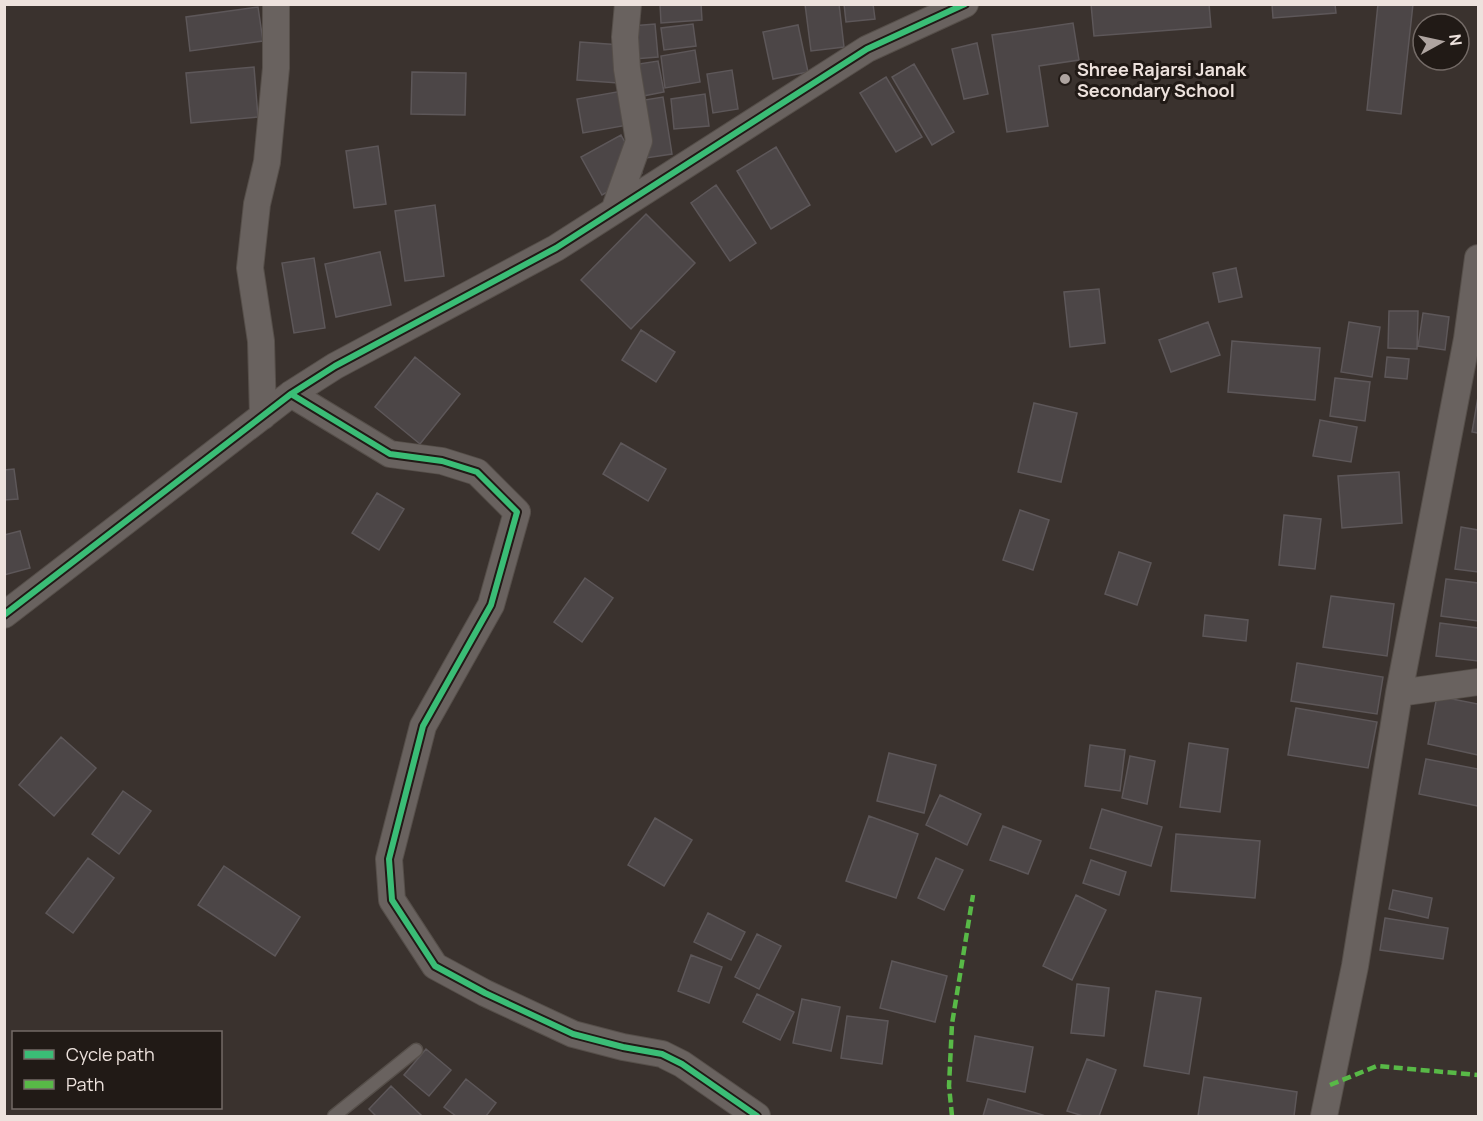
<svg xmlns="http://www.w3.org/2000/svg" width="1483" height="1121" font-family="Manrope,sans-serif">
<rect width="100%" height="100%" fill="#3a322e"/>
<path fill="#4c4647" stroke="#5d5759" stroke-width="1.5" d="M660 4H701L702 20 661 23Z
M805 4H839L844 47 811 51Z
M844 4H873L875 19 846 22Z
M1091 4H1209L1211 27 1094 36Z
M1272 4H1335L1336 13 1273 18Z
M1378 4H1413L1401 114 1367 110Z
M258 7 263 41 190 51 186 17Z
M1073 23 1079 60 1039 66 1048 126 1007 132 992 35Z
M655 24 658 57 634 59 631 26Z
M693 24 696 46 664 50 661 28Z
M798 25 808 72 773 79 763 32Z
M580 42 621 45 618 83 577 80Z
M977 43 988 94 964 99 952 49Z
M695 50 700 82 665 88 661 56Z
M658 61 664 92 638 97 632 65Z
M914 64 954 132 932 145 892 77Z
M254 67 258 117 191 123 186 73Z
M732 70 738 109 713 113 707 74Z
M412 72 466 73 465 115 411 114Z
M886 77 922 137 896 152 860 93Z
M622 91 628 125 583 133 577 99Z
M705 94 709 126 674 129 671 99Z
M663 97 672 154 646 158 638 101Z
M621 135 642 173 602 195 581 157Z
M378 146 386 204 354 208 346 151Z
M776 147 810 205 771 229 737 171Z
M716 185 756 243 730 261 691 203Z
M435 205 444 276 405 281 395 211Z
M646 214 695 263 631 329 581 280Z
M380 252 391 305 336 317 325 264Z
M314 258 325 328 294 333 282 263Z
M1236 268 1242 297 1219 302 1213 273Z
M1099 289 1105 343 1070 347 1064 292Z
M1389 311H1418L1417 349 1388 348Z
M1423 313 1449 317 1445 350 1418 346Z
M1208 322 1220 355 1171 372 1159 340Z
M1349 322 1380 327 1372 377 1341 372Z
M641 330 675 352 656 382 622 360Z
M1232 341 1320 348 1315 400 1228 392Z
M415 357 460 394 420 444 375 407Z
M1387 357 1409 359 1407 379 1385 377Z
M1335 378 1370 382 1365 421 1330 416Z
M1478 397V433L1472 432Z
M1034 403 1077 413 1061 482 1018 472Z
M1320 420 1357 427 1351 462 1313 456Z
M621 443 666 469 648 501 603 474Z
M14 469 18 499 4 500V470Z
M1399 472 1402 523 1342 528 1338 476Z
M377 493 404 509 379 550 352 533Z
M1020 510 1049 520 1033 570 1003 560Z
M1284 515 1321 519 1315 569 1279 565Z
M1461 527 1478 530V572L1455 569Z
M20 531 30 568 4 575V535Z
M1119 552 1151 563 1137 605 1105 594Z
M585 578 613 598 582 642 554 622Z
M1446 579 1478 583V621L1441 616Z
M1331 596 1394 604 1387 656 1323 647Z
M1205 615 1248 620 1246 641 1203 636Z
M1440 623 1478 628V661L1436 656Z
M1297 663 1383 677 1377 714 1291 701Z
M1437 696 1478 704V755L1428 744Z
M1296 708 1377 722 1368 768 1288 755Z
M61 737 96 768 54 816 19 785Z
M1189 743 1228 749 1220 812 1180 807Z
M1090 745 1125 750 1120 791 1085 786Z
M889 753 936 765 924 813 877 801Z
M1130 756 1155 761 1147 804 1122 798Z
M1426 759 1478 769V806L1419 794Z
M123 791 151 811 119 854 92 834Z
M940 795 981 814 967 845 926 825Z
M1102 809 1162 827 1151 866 1090 848Z
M869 816 918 834 896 898 846 881Z
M655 818 692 840 664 886 628 865Z
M1003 826 1041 841 1028 874 990 860Z
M1176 834 1260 841 1255 898 1171 891Z
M88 858 114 878 73 933 46 913Z
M936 858 963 870 944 910 918 898Z
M1091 860 1126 872 1119 895 1083 883Z
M224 866 300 917 275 956 198 905Z
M1393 890 1432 898 1428 918 1389 909Z
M1076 895 1106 910 1072 980 1043 966Z
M708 913 745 932 731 960 694 942Z
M1385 918 1448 928 1443 959 1380 950Z
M757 934 781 946 759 989 735 977Z
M691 955 722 967 709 1003 678 991Z
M892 961 947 976 935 1022 880 1008Z
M1077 984 1109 988 1104 1036 1071 1033Z
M1156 991 1201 998 1189 1074 1144 1066Z
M757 994 794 1012 780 1040 743 1022Z
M802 999 840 1007 831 1051 793 1043Z
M847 1016 888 1021 882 1064 841 1058Z
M975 1036 1033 1047 1025 1092 967 1081Z
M426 1049 451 1070 429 1096 404 1075Z
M1087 1059 1116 1070 1099 1116H1083L1067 1111Z
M1204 1077 1297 1092 1294 1116H1198Z
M466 1079 496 1103 486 1116H456L444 1107Z
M391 1086 422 1116H376L369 1109Z
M988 1099 1043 1115 1042 1116H983Z"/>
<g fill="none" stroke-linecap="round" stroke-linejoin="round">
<defs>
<path id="lane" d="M334 1116 416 1050"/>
<path id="street" d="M614 211 639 141 627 69 625 37 628 4
M291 394 390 454 442 461 477 472 517 512 491 605 423 726 389 859 392 900 435 966 485 993 573 1034 623 1047 662 1054 682 1064 757 1116
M263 416 261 341 250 268 257 204 267 162 276 68V4
M4 615 291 394 335 366 556 248 867 49 965 4
M1399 693 1478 682
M1324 1116 1355 966 1399 693 1467 339 1478 258"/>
</defs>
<use href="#lane" stroke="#564f4a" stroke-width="15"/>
<use href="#street" stroke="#564f4a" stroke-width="28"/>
<use href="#lane" stroke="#69625f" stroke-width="12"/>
<use href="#street" stroke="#69625f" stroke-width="26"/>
<path stroke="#58b947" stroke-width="4.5" stroke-dasharray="9 4.5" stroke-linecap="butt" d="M1330 1085 1377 1066 1478 1075
M952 1116 949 1086 952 1024 973 895"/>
<defs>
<path id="cycleway" d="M291 394 390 454 442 461 477 472 517 512 491 605 423 726 389 859 392 900 435 966 485 993 573 1034 623 1047 662 1054 682 1064 757 1116
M4 615 291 394 335 366 556 248 867 49 965 4"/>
</defs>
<use href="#cycleway" stroke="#211a16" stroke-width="10"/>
<use href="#cycleway" stroke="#3abd76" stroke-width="6"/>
</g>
<circle fill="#aea4a0" stroke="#211a16" stroke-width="2" cx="1065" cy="79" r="6"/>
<g text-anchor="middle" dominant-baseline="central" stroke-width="6" stroke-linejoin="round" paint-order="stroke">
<g font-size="18" font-weight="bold" fill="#ede2dd" stroke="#211a16" text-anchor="start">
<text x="1077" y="69">Shree Rajarsi Janak<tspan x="1077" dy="21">Secondary School</tspan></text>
</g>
</g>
<rect width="1483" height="1121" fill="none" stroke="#ede2dd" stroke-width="12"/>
<rect x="12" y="1031" width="210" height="78" fill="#211a16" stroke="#736a66" stroke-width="1.5"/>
<rect x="24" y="1050" width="30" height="9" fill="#3abd76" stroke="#736a66" stroke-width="1.5"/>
<text x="66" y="1061" font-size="18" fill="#ede2dd">Cycle path</text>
<rect x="24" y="1080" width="30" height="9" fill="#58b947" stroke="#736a66" stroke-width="1.5"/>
<text x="66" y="1091" font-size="18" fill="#ede2dd">Path</text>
<g transform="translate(1441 42) rotate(82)"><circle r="28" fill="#211a16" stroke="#736a66" stroke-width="1.5"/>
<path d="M0-4.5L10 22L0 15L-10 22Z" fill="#aea4a0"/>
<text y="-9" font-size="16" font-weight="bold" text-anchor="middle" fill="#ede2dd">N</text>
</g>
</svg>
